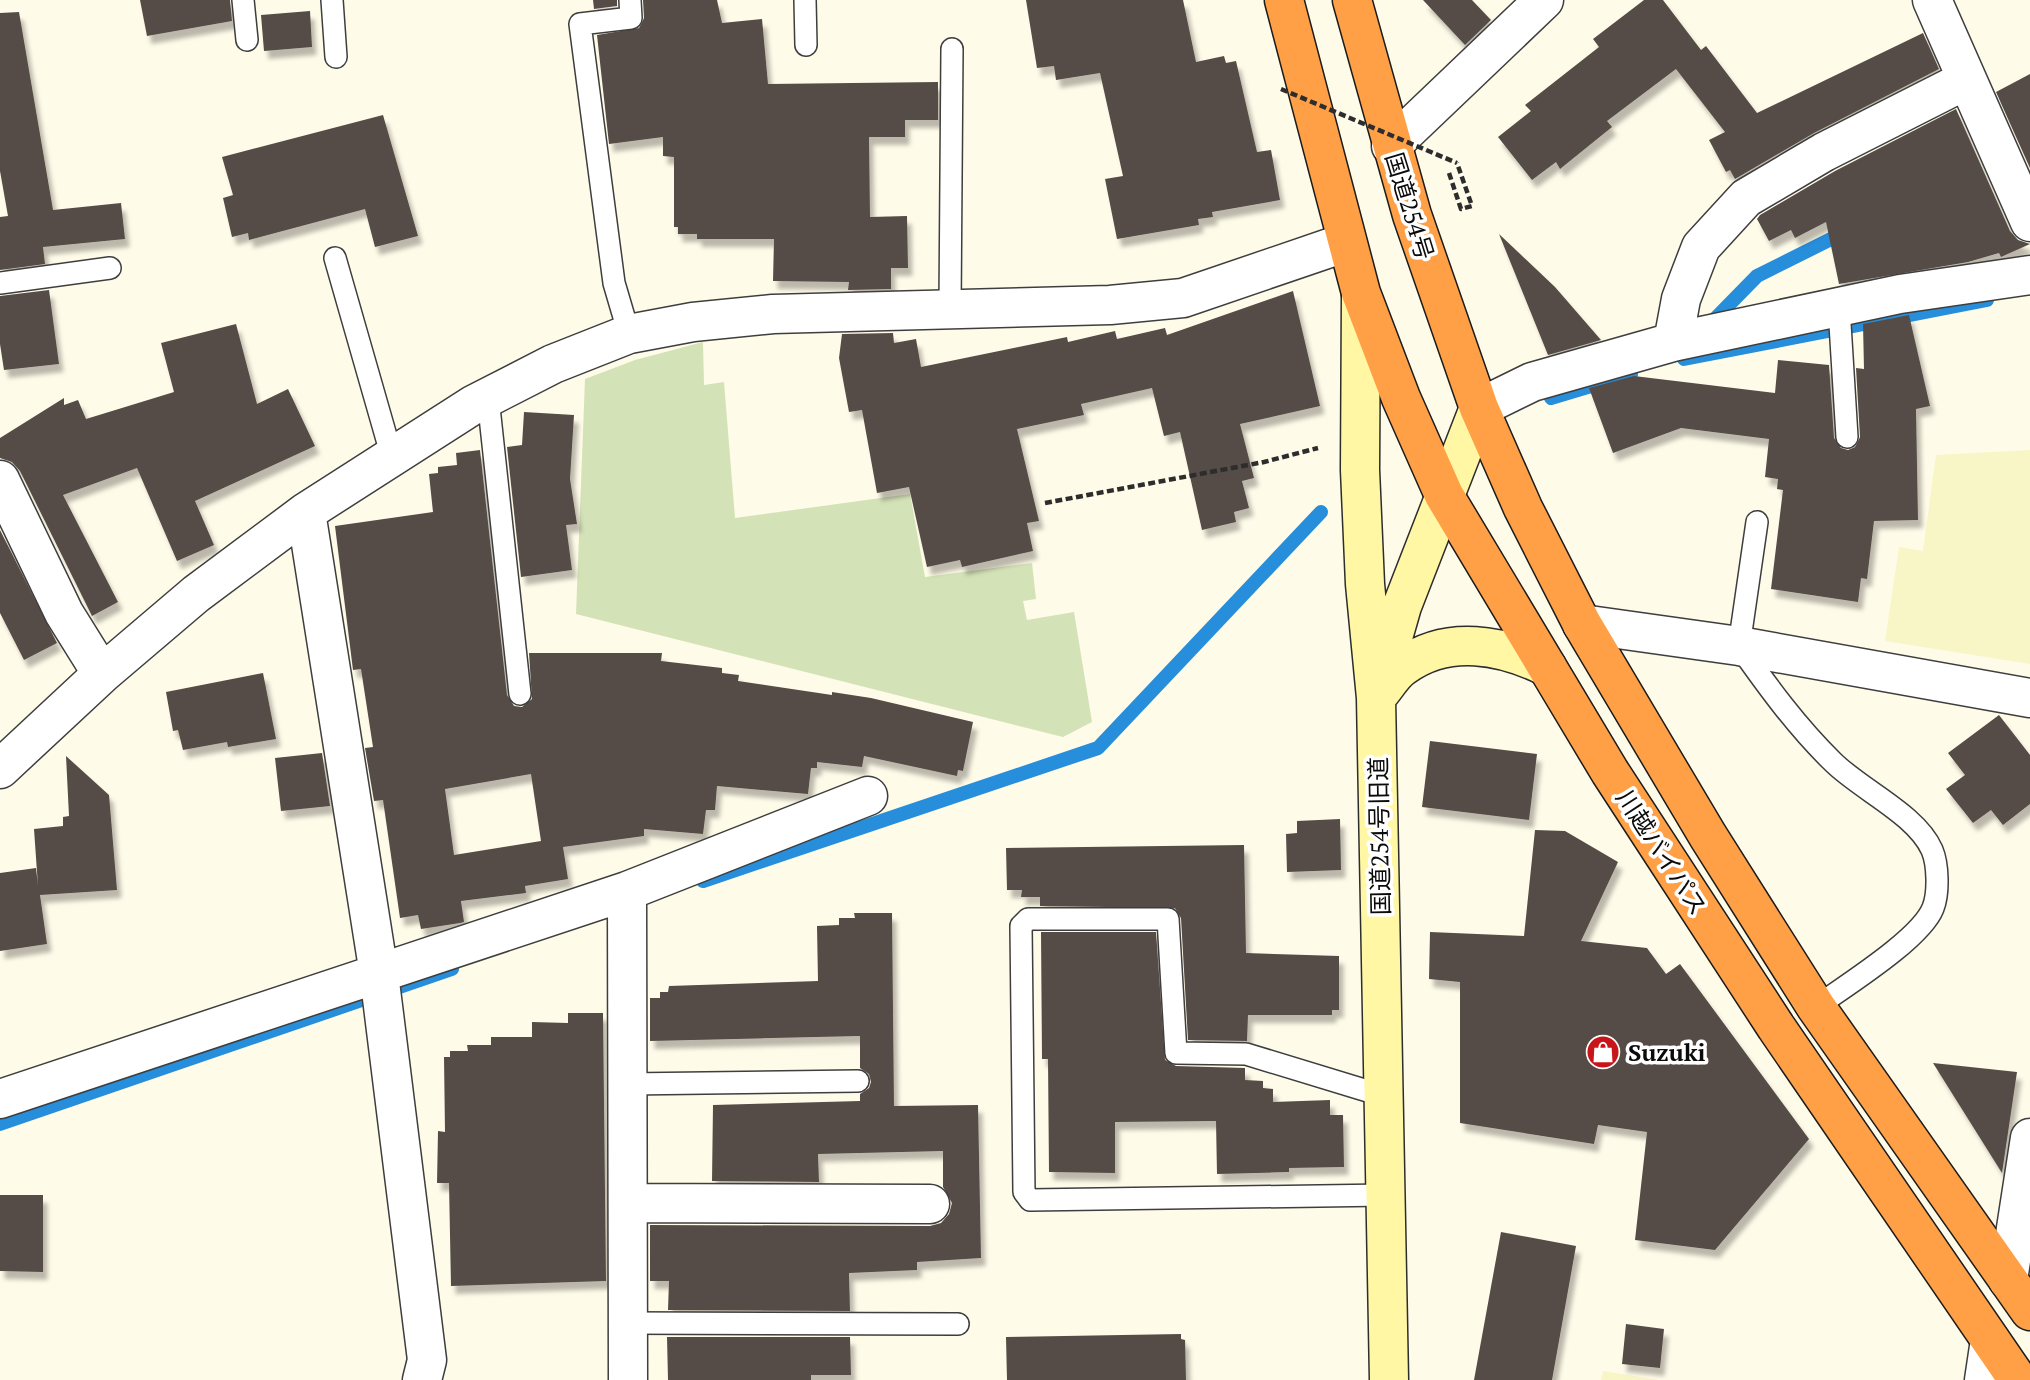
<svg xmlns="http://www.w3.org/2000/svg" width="2030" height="1380" font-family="'PT Serif','Noto Sans JP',serif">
<defs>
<filter id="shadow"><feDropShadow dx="4.5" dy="8" stdDeviation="2" flood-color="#0004"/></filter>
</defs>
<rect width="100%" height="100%" fill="#fffbe9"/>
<path fill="#f8f5c6" d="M2030 450V664L1885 641 1899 547 1923 551 1936 455Z
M1603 1371 1659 1380H1601Z"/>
<path fill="#d4e2b8" d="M703 342 704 385 724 382 735 518 910 494 925 577 1032 563 1036 599 1023 601 1027 620 1074 612 1092 722 1063 737 576 614 585 379 635 360Z"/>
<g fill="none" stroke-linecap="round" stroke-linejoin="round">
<path stroke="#268edb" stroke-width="14" d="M1709 325 1757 276 1847 231
M1684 359 1987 300
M1551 398 1631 374
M703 881 1098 748 1321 512
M0 1124 452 969"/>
</g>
<path fill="#554c46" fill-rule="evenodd" filter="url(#shadow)" d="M140 0H230L232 21 147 36Z
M593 0H617V6L594 9Z
M643 0H717L722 23 762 19 768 84 938 82V120H905V137H869L870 217 907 216 908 268H891V289L848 290 849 282 773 281 774 239H697V234H678V227H674V157L663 156V137L609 144 597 35 639 28 644 18Z
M1026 0H1183L1196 62 1224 56 1226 63 1236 61 1257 152 1271 150 1280 200 1212 212 1213 217 1198 219 1199 225 1117 239 1105 179 1123 176 1100 73 1056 80 1054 66 1037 68Z
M1423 0H1472L1491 20 1465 45Z
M1644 0H1663L1701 50 1706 46 1757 113 1923 33 1939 69 1814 133 1735 179 1730 170 1726 172 1709 140 1725 132 1676 69 1607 121 1612 127 1560 169 1556 162 1532 180 1498 137 1531 111 1525 105 1599 47 1593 39Z
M310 11 312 47 264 51 261 15Z
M19 12 53 210 121 203 125 239 43 247 45 264 0 270V217L8 216 0 171V13Z
M2030 74V168L1996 92Z
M1956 109 2010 231 2018 240 2030 244 2001 257 1999 253 1968 262 1839 284 1826 222 1795 238 1791 230 1769 241 1757 219 1760 215 1835 171Z
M383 115 418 236 375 247 365 209 249 240 248 233 232 237 223 198 233 195 222 157Z
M1499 234 1555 287 1601 340 1548 355Z
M49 290 59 364 4 370 0 344V296Z
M1293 291 1320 406 1240 424 1254 478 1242 481 1249 508 1234 512 1236 522 1202 530 1180 432 1164 436 1152 388 1081 404 1084 415 1017 429 1039 521 1027 523 1033 551 962 567 960 560 927 567 909 487 877 493 862 410 849 412 839 358 842 334 893 333 894 343 916 339 921 367 1067 337 1068 342 1115 331 1117 339 1165 328 1167 335Z
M1909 315 1930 406 1916 409 1918 520 1874 521 1867 579 1861 578 1858 602 1771 589 1783 490 1777 489 1778 479 1765 477 1769 439 1681 428 1613 453 1589 388 1634 376 1775 393 1778 360 1829 365 1834 438 1841 448 1848 450 1855 447 1860 437 1856 368 1864 369 1863 324Z
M236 324 257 404 288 389 315 446 195 501 214 545 177 561 137 468 63 495 118 602 92 616 20 471 12 462 0 458V438L64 398V405L78 400 86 419 174 392 161 343Z
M524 412 574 415 570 479 577 524 566 525 572 570 521 577 507 447 522 445Z
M480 450 507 695 514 706 522 707 532 699 529 653H662L661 661 722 668V673L739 675 738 681 832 695V692L871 698 973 722 963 771 958 770 957 776 864 756 862 767 817 762V768H811L808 794 717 786 715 810H706L703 834 644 829V836L563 847 568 879 525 886 526 893 461 901 464 922 460 923 421 929 418 915 400 918 383 800 374 801 365 748 373 747 361 669 353 670 335 526 433 512 429 474 438 473V467L457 465 456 453ZM531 774 541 841 454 855 445 789Z
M0 530 57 643 24 660 0 613Z
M263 673 276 739 228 747 227 742 183 750 178 730 173 731 166 692Z
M1999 715 2030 755V804L2003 825 1991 810 1973 823 1946 789 1965 775 1948 753Z
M1430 741 1537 754 1529 820 1422 807Z
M322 753 330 806 281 811 275 758Z
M66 756 109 795 117 890 40 895 47 944 0 951V873L36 868 38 886 34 829 63 826V817L69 816Z
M1340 819 1341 870 1287 872 1286 834 1297 833V821Z
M1535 830 1565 831 1618 862 1581 941 1647 948 1666 974 1680 964 1809 1139 1715 1250 1635 1240 1647 1132 1598 1125 1594 1144 1460 1123V982L1429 979 1430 932 1524 936Z
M1244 845 1246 953 1339 956V1010H1332V1015H1248L1247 1041 1188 1040 1181 918 1175 908 1040 906V897H1021L1022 890H1007L1006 848Z
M854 913H892L894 1106 978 1105 981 1258 917 1262V1270L849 1273 850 1311 668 1310 669 1281H650V1225L930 1226 941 1223 949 1214 952 1203 943 1187V1151L818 1154 819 1182 712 1181 713 1105 860 1101V1094L869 1088 871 1082 869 1074 860 1068V1036L650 1041V998H660V992H668L669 986 818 981 817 926 839 925V918H855Z
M1041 932H1156L1165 1060 1176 1066 1245 1068V1080L1263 1081V1088L1273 1089V1102L1330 1100V1115H1343L1344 1167 1289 1168V1172L1217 1174 1216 1121 1115 1122V1173L1049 1172 1048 1059H1042Z
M568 1013H603L606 1281 451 1286 449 1183H437L438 1131 445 1132 444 1057H450V1051H468L467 1045H491V1037H532V1022L568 1023Z
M1933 1063 2017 1072 2002 1173Z
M0 1195H43V1272L0 1271Z
M1501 1232 1576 1246 1552 1380H1474Z
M1626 1324 1664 1329 1660 1368 1622 1364Z
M1181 1334V1339L1185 1340 1186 1380H1007L1006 1337Z
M667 1337H850L851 1375H811V1380H668Z"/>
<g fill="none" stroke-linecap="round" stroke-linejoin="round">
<defs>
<path id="lane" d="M243 0 247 40
M332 0 336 57
M805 0 806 45
M335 258 392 457
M0 283 110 268
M950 308 952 49
M1839 308 1847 437
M629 334 614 283 580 24 631 18 630 0
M488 398 520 694
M1757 522 1739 646C1768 687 1797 727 1833 762 1861 790 1916 814 1932 850 1938 864 1939 893 1933 908 1921 939 1845 986 1816 1007
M627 1084 858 1081
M1384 1096 1246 1054 1176 1053 1168 919H1028L1021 926 1024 1192 1030 1200 1386 1195
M628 1323 958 1324"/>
<path id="street" d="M1932 0 2030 222
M1391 146 1544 0
M1673 342 1681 299 1701 247 1746 198 1824 152 1966 80
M1479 408 1532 382 1673 342 1900 294 2030 275
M0 480 64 613 102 674
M306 512 379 974 427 1360 422 1380
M1582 624 1739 646 2030 698
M0 769 102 674 196 594 306 512 473 405 553 364 629 334 693 322 773 314 1110 305 1183 298 1347 242
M627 891 628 1380
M0 1099 627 891 868 796
M628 1203 930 1204
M2008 1280 2030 1138
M1984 1380 1990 1340"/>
<path id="secondary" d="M1361 295 1360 470 1365 584 1376 698 1389 1380
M1382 676 1402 606 1479 408
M1379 694C1387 685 1394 672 1404 666 1448 634 1503 645 1547 667"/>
<path id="highway" d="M1284 0 1361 293 1401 398 1444 495 1610 772 1776 1027 2018 1380
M1352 0 1412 215 1479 408 1523 508 1582 624 1708 836 1816 1007 2030 1311"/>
</defs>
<use href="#lane" stroke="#3e3e3e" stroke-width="24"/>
<use href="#street" stroke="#3e3e3e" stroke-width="41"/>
<use href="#secondary" stroke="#2d2d2d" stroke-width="41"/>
<use href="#highway" stroke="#1c1c1c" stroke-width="41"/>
<path stroke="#2d2d2d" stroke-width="4.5" stroke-dasharray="7 3.5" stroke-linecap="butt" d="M1449 173 1461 209 1472 206 1457 163
M1045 503 1264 462 1318 448"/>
<use href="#lane" stroke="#fff" stroke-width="21"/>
<use href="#street" stroke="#fff" stroke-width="38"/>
<use href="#secondary" stroke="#fff7a4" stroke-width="38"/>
<use href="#highway" stroke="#ffa047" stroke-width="38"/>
<path stroke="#2d2d2d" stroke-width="4.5" stroke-dasharray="7 3.5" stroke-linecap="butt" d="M1281 89 1457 163"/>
</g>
<defs>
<symbol id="shop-disc" viewBox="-11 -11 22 22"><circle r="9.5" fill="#c81519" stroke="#fff"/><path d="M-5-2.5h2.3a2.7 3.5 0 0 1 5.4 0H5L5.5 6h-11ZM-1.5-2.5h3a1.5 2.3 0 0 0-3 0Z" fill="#fff"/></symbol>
</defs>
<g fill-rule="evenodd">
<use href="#shop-disc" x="1584" y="1033" width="38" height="38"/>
</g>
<g text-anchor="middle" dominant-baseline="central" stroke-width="7" stroke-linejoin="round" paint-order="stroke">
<g font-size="24" fill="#0b0b0b" stroke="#fff">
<text transform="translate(1410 206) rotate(73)">国道254号</text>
<text transform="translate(1379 836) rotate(-91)">国道254号旧道</text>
<text transform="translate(1662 852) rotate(57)">川越バイパス</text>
</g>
<g font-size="24" font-weight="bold" fill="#0b0b0b" stroke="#fff" text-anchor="start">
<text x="1628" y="1052">Suzuki</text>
</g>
</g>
</svg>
